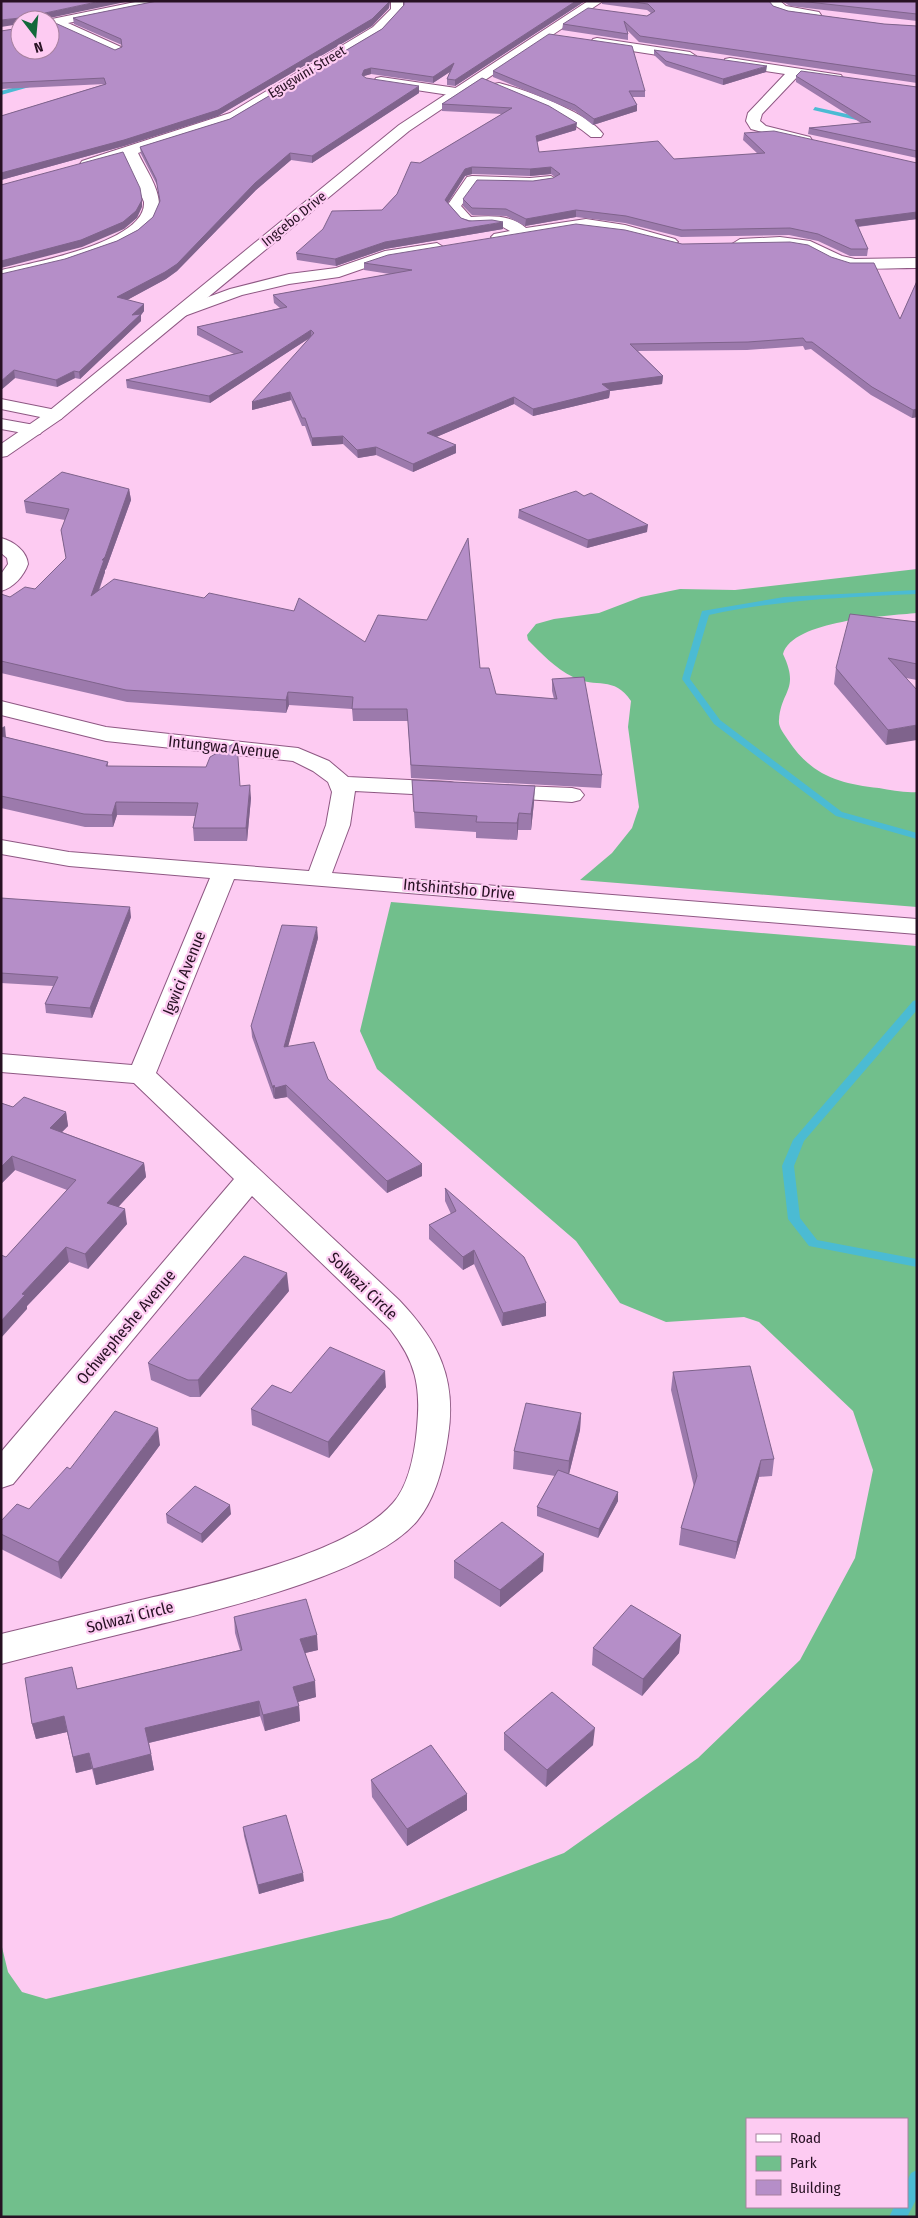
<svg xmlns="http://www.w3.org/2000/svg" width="918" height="2218" font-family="'Fira Sans Condensed',sans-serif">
<rect width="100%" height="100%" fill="#fdcbf2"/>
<path fill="#71bf8c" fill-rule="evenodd" d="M917 569V613C886 616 793 620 783 654 800 690 781 690 779 720 778 727 784 734 788 740 811 775 839 784 879 788 891 790 904 793 917 792V907L580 880 612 853 632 828 639 807 628 727 631 701C614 675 596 689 573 677 555 668 542 654 528 640L527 635 536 624 554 619 599 613 641 597 680 589 735 590Z
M391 902 917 946V2217H1V1943L8 1972 22 1992 46 1999 391 1918 564 1853 698 1758 800 1660 855 1558 873 1470 853 1411 759 1322 744 1317 666 1322 620 1303 576 1241 377 1069 360 1031ZM747 2119H907V2207H747Z"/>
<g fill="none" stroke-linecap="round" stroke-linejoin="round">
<path fill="#4bbbd3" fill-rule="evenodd" d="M31 83 33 86 1 95V91Z
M815 107 865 118 868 120 865 122 813 110Z
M917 590V594C847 597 777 600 709 615L690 679 720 720 842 812 917 833V839L836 816 714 724 682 679 702 611 784 597Z
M917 1000V1010L804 1141 794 1166 800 1218 817 1240 917 1259V1267L809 1246 788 1219 782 1166 793 1140 913 1001Z
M917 2170V2198L907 2217H889L894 2207H907V2181L911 2173Z"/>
<defs>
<path id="minor" d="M140 1H165L159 5 68 23 121 47 122 50 121 53 116 54 54 26 50 27V20H47Z
M391 1H403V10L381 33 240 119 138 153C145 168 160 189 159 206 157 250 35 271 1 280V270C32 263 147 242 144 202L125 157 87 168 82 167 80 164 82 161 230 113 373 27 391 9Z
M766 1H780L786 6 819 12 821 15 815 19 778 12Z
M597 38 690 52 696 56 690 60 593 45 591 42 593 39Z
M730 58 841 75 843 78 836 82 798 76 762 114 760 121 766 126 810 137 812 140 810 143 805 144 751 129 746 121 748 113 785 74 725 65 724 62 725 59Z
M381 77 456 88 463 92 456 96 376 84 374 81 376 78Z
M499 83C526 90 587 112 603 134L601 137H591C563 113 528 103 494 90L492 87 494 84Z
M472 176 530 178 551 176 558 180C550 191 491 185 476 185L461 206 471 217C489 216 511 214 526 228L586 219 625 225 675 239 678 242 670 247 624 234 586 229 499 242 494 240 491 237 494 234 510 231 501 226 462 225 454 218 447 206 467 177Z
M780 237 810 241 842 256 855 259 917 258V268C889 268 862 271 836 264 814 259 808 248 781 247 770 246 738 253 732 244L740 239Z
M437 243 445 248 442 251 388 260 339 277 289 284 242 295 179 318 171 313 173 310 230 289 289 274 336 268 385 251Z
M1 399 61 411 64 415 61 419 55 420 1 409Z
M1 419 40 426 43 430 40 434 34 435 1 429Z
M1 538C13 541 27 551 28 564 24 576 13 588 1 591V574L8 564 7 558 1 553Z
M1 701 106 727 298 748 329 761 348 777 450 782 458 784 462 789 458 794 450 796 355 791 350 825 332 873 917 919V934L234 879 156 1073 399 1300C438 1341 457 1378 448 1436 444 1464 436 1498 417 1521 371 1576 208 1612 137 1630 92 1641 47 1652 1 1664V1634C48 1623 95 1611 141 1600 208 1584 348 1555 393 1503 409 1485 415 1451 417 1428 421 1386 416 1362 390 1329L252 1196 13 1484 1 1488V1452L234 1179 134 1083 1 1072V1054L132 1065 210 878 69 866 1 854V840L69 852 309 871 326 825 332 792 328 782 313 771 293 761 106 741 1 715Z
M498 785 572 788 580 790 584 795 580 800 572 802 490 797 486 792 490 787Z"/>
<path id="major" d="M588 1H603L409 131 61 419 7 456 1 457V444L49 411 399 125Z"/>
</defs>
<use href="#minor" stroke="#8e5883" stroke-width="2"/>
<use href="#major" stroke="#8e5883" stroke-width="2"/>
<use href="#minor" fill="#fff" fill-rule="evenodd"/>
<use href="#major" fill="#fff" fill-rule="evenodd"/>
</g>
<path fill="#9c7aac" d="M157 1H390L389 8 372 26 218 116 124 146 1 180V116L105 84 1 89V31L115 50 122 47V45L74 24 73 18Z
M404 1H585L455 86 447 85V79L450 72 433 83 371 74 364 76V77L366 78 419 93 312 163 291 160 256 190 177 271 166 279 127 300 144 304V311L141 315V321L80 379 75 378 57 387 15 378 1 390 65 259 117 241 138 230 153 217 160 202 157 185 141 154 140 147 230 119 382 29 404 5Z
M602 1H769L773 6 788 11 884 24 917 26V83L639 42 627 30 628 34V40L562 30 563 24 647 16 651 13 647 10 602 4Z
M782 1H917V21L790 6Z
M654 50 766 72 723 85 666 66 654 55Z
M493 71 645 91V97H632L637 105V111L593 125 575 111 493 77Z
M796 76 917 87V158L808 134 809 128 861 123 796 82Z
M482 78 576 130 537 142 539 152 674 159 758 154 743 140 744 133 917 163V219L858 227 868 249 867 256H850L818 241 789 235 681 237 625 223 576 217 525 226 506 216 472 215 463 206V199L533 181 553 178 555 177 551 174 530 176 472 174 465 176 448 203 461 218 503 229 385 249 336 266 297 260 296 253 382 210 397 194 420 163 502 114 442 111V104Z
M364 263 900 319 917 281V417L912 418 871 395 811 349 805 350 803 346 747 350 638 351 663 376 662 384 610 391 609 398 533 416 514 404 436 437 456 453 413 472 376 455 358 458 343 444 312 446 305 426H302L291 400 252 410 308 339 210 403 127 388 126 380 234 354 197 335V327L280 308 274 303 273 295 390 274 364 270Z
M129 489 131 500 106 569 105 570V572L99 591 365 642 480 668 496 694 554 699 552 691V679L602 775 601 788 411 778 408 721H353L352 709 289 705 286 713 127 702 1 673V594L10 597 35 589 66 558 61 530 65 520 26 513 24 501Z
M584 496 647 532 587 548 518 518 519 510Z
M917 622V680L906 678 886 745 834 684 836 668Z
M1 725 6 737 108 762V766L240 786 251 798 247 841H194L193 828 195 816 117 815 113 827H85L1 808Z
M412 780 534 802 531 830H518L517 840 476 838V832L415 828Z
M1 898 131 917 92 1018 46 1013 45 1004 53 986 1 983Z
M318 938 288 1046 328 1079 422 1176 387 1193 287 1097 275 1099V1097L274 1099 252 1037 251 1026Z
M1 1103 13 1107 66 1112 68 1126 62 1132 144 1163 146 1177 118 1207 127 1224 88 1269 69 1262 27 1306V1309L6 1257 67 1190 15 1170 1 1184Z
M445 1188 546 1316 502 1326 474 1264 463 1270 429 1239V1225L451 1214 445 1201Z
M289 1291 200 1397H190L151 1380 148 1363Z
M673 1372 774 1459 772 1476 759 1477 735 1559 679 1545 681 1528 694 1487 671 1390Z
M386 1387 329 1458 252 1425 251 1409 291 1393Z
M581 1413 580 1430 569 1474 618 1492V1501L598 1538 537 1516V1507L555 1476 513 1469 514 1451Z
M160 1445 61 1579 1 1549V1521L29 1509 70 1469Z
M166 1514H231L202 1543 167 1523Z
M454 1561 543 1571 500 1607 454 1578Z
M234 1617 318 1650 305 1653 316 1697 298 1702 299 1706 300 1721 265 1731 260 1716 149 1743 154 1770 96 1785 92 1769 76 1773 67 1732 36 1739 32 1724 77 1689 240 1650 235 1633Z
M681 1635 679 1653 642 1696 592 1665 593 1648Z
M504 1733 593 1745 546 1787 504 1750Z
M371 1780 467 1810 407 1846 372 1797Z
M243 1827 304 1881 259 1894 244 1836Z"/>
<path fill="#7f638c" d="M101 1H130L45 19V13Z
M390 1 389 8 372 26 218 116 124 146 1 180V173Z
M576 1H585L455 86V80Z
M20 18V24L1 27V20Z
M454 63V69L433 83V77Z
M767 66 766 72 723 85V79Z
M371 68V74L364 76 362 81V75L364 70Z
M419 86V93L312 163V156Z
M637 105V111L593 125 594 119Z
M577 123 576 130 536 142V136Z
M290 153 291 160 256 190 177 271 166 279 118 305 117 297Z
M472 167V174L465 176 445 207V200L465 169Z
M551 167V174L530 176V169Z
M142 200V207L137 218 124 229 82 247 1 268V261Z
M576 210V217L525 226 526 219Z
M917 212V219L854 227 855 220Z
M503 222V229L385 249 336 266 335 259 385 242Z
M144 304V311L141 315V321L80 379 79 372 132 315Z
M311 330V337L210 403 209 396Z
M14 370 15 378 1 390V381Z
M74 371 75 378 57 387 56 380Z
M663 376 662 384 610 391 609 398 533 416V409L602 384Z
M290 392 291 400 252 410V402Z
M514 397V404L427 441V433Z
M917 409V417L912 418 913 410Z
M343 436V444L312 446V438Z
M456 445V453L413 472V464Z
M376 447V455L358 458 357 450Z
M129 489 131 500 106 569 105 570V572L92 608 91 596 102 560Z
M648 525 647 532 587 548 588 540Z
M288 692 289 705 286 713V700Z
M917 725V740L886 745 888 730Z
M5 726 6 738 1 742V728Z
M250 785 251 798 247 841 246 828Z
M535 786 534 802 531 830V814Z
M116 802 117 815 113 827 112 815Z
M519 813 518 830 517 840V823Z
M130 907 131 917 92 1018 90 1008Z
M317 927 318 938 285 1058 284 1047Z
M274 1085 275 1097 274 1099 273 1088Z
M286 1085 287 1097 275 1099V1088Z
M66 1112 68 1126 52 1142 50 1128Z
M12 1156 15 1170 1 1184V1167Z
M144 1163 146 1177 109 1217 107 1203Z
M422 1164V1176L387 1193V1181Z
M125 1209 127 1224 88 1269 85 1254Z
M66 1247 69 1262 27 1306V1309L1 1338V1321L22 1294Z
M474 1250V1264L463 1270V1257Z
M287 1273 289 1291 200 1397 198 1380Z
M546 1303V1316L502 1326 503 1313Z
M385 1371 386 1387 329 1458 328 1442Z
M581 1413 580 1430 568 1478 569 1461Z
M158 1428 160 1445 61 1579 58 1562Z
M761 1460 759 1477 735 1559 737 1542Z
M618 1492V1501L598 1538 599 1529Z
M230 1505 231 1514 202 1543 201 1534Z
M544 1554 543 1571 500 1607V1590Z
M317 1635 318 1650 301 1654 300 1639Z
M681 1635 679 1653 642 1696 643 1679Z
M315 1681 316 1697 294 1703 293 1687Z
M259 1701 260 1716 148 1743 145 1728Z
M299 1706 300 1721 265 1731 263 1715Z
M64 1716 67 1732 36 1739 32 1724Z
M595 1728 593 1745 546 1787 547 1770Z
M89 1753 92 1769 76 1773 73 1757Z
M151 1754 154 1770 96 1785 93 1769Z
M467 1794V1810L407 1846V1829Z
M303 1873 304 1881 259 1894 258 1885Z"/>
<path fill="#b58ec8" stroke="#7f638c" d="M1 1H101L45 13 47 20H21L20 18 1 20Z
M157 1H389V2L372 19 218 110 124 140 1 173V116L106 84 104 78 1 83V31L20 28V50H50V22H53L115 50 122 47 121 39 73 18Z
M404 1H576L455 80 447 79 454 63 433 77 371 68 364 70 362 75 366 78 419 86 312 156 290 153 255 183 177 264 165 272 117 297 144 304 132 315 141 314 79 372 74 371 56 380 14 370 1 381V274L65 259 117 241 138 230 153 217 160 201 156 179 140 147 230 119 382 29 404 5Z
M626 1H769L773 6 788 11 884 24 917 26V76L640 36 624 21 628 34 563 24 588 8 647 16 655 11 648 4Z
M799 1H917V14Z
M549 34 632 46 645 91H629L637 105 594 119 575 105 493 71Z
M654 50 767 66 723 79 666 61Z
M801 71 917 87V151L809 128 871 122 796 76Z
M482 78 549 106 577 123 536 136 539 152 658 141 674 159 765 153 744 133 774 131 917 163V212L855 220 868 249H851L818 234 790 228 682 230 626 216 576 210 526 219 506 209 472 208 463 199 477 180 533 181 553 178 560 174 551 167 530 169 472 167 465 169 445 200 461 218 469 221 492 220 503 222 385 242 335 259 296 253 323 229 332 211 382 210 397 194 411 162 420 163 512 108 442 104Z
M123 152 140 188 142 200 136 211 123 222 81 240 1 261V185Z
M576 224 625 230 682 244 790 242 808 245 831 257 850 263H874L900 319 917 281V409L913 410 872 387 812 342H806L803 338 748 342 630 344 663 376 602 384 610 390 533 409 514 397 427 433 456 445 413 464 376 447 357 450 343 436 312 438 305 418H302L290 392 252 402 314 333 311 330 209 396 126 380 243 352 197 327 287 307 273 295 412 270 364 263 388 255Z
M62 472 129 489 105 557 102 560H104L91 596 114 579 204 598 209 593 294 611 299 598 365 642 378 615 427 620 468 538 480 668H489L496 694 557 699 552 679 584 677 602 775 411 765 407 709H352L353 697 288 692 286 700 126 690 1 661V594L10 597 25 587 35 589 66 558 61 530 69 509 24 501Z
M576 491 584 496 591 493 648 525 588 540 519 510Z
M850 614 917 622V664L888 658 917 690V725L888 730 836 668Z
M1 736 108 762 106 766 206 767 210 757 233 744H237L240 786 250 785 246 828H193L198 803 116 802 112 815 84 814 1 796Z
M412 780 535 786 531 814 519 813 517 823 476 822 477 816 414 812Z
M1 898 130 907 90 1008 45 1004 58 977 1 973Z
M282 925 317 927 284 1047 314 1042 328 1079 422 1164 387 1181 286 1085 275 1088 274 1085 273 1088 251 1026Z
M24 1097 66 1112 50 1128 144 1163 107 1203 125 1209 85 1254 66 1247 22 1294 25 1295 1 1321V1255L6 1257 76 1180 12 1156 1 1167V1103L13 1107Z
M445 1188 524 1257 546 1303 503 1313 474 1250 463 1257 429 1225 456 1211Z
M244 1256 287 1273 198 1380H188L148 1363Z
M330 1347 385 1371 328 1442 251 1409 272 1385 291 1393Z
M750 1366 774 1459 761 1460 737 1542 681 1528 697 1476 673 1372Z
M526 1403 581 1413 569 1461 514 1451Z
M115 1411 158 1428 58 1562 1 1534V1521L17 1504 29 1509 67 1467 70 1469Z
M558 1470 618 1492 599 1529 537 1507Z
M195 1486 230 1505 201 1534 166 1514Z
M502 1522 544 1554 500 1590 454 1561Z
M306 1599 317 1635 300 1639 315 1681 293 1687 299 1706 263 1715 259 1701 145 1728 151 1754 93 1769 89 1753 73 1757 64 1716 32 1724 25 1678 72 1667 77 1689 242 1650 234 1617Z
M631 1605 681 1635 643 1679 593 1648Z
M552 1692 595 1728 547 1770 504 1733Z
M431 1745 467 1794 407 1829 371 1780Z
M286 1815 303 1873 258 1885 243 1827Z"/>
<g text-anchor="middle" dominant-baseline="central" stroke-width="4.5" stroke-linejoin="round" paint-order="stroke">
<g font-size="14" fill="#271123" stroke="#fdcbf2">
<text transform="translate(307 72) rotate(-31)">Egugwini Street</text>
<text transform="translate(294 219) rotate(-39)">Ingcebo Drive</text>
</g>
<g font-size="16" fill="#271123" stroke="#fdcbf2">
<text transform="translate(224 747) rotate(6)">Intungwa Avenue</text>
<text transform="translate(459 889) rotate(5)">Intshintsho Drive</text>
<text transform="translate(184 973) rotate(-68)">Igwici Avenue</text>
<text transform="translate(363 1286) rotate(44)">Solwazi Circle</text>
<text transform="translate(126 1327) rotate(-50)">Ochwepheshe Avenue</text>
<text transform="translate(130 1617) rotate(-14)">Solwazi Circle</text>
</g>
</g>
<rect width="918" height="2218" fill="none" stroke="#271123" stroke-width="5"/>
<rect x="746" y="2118" width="162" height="90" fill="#fdcbf2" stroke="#a7819f"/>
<rect x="756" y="2134" width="25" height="8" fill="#ffffff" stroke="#a7819f"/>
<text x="790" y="2143" font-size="15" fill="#271123">Road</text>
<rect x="756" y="2156" width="25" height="15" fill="#71bf8c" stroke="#a7819f"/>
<text x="790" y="2168" font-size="15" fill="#271123">Park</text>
<rect x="756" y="2180" width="25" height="15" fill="#b58ec8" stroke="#a7819f"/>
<text x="790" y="2193" font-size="15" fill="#271123">Building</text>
<g transform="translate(35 35) rotate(164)"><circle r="24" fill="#fdcbf2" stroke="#a7819f"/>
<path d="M0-4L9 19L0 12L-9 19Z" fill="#12693b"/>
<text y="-8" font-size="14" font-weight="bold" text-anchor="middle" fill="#271123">N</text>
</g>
</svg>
